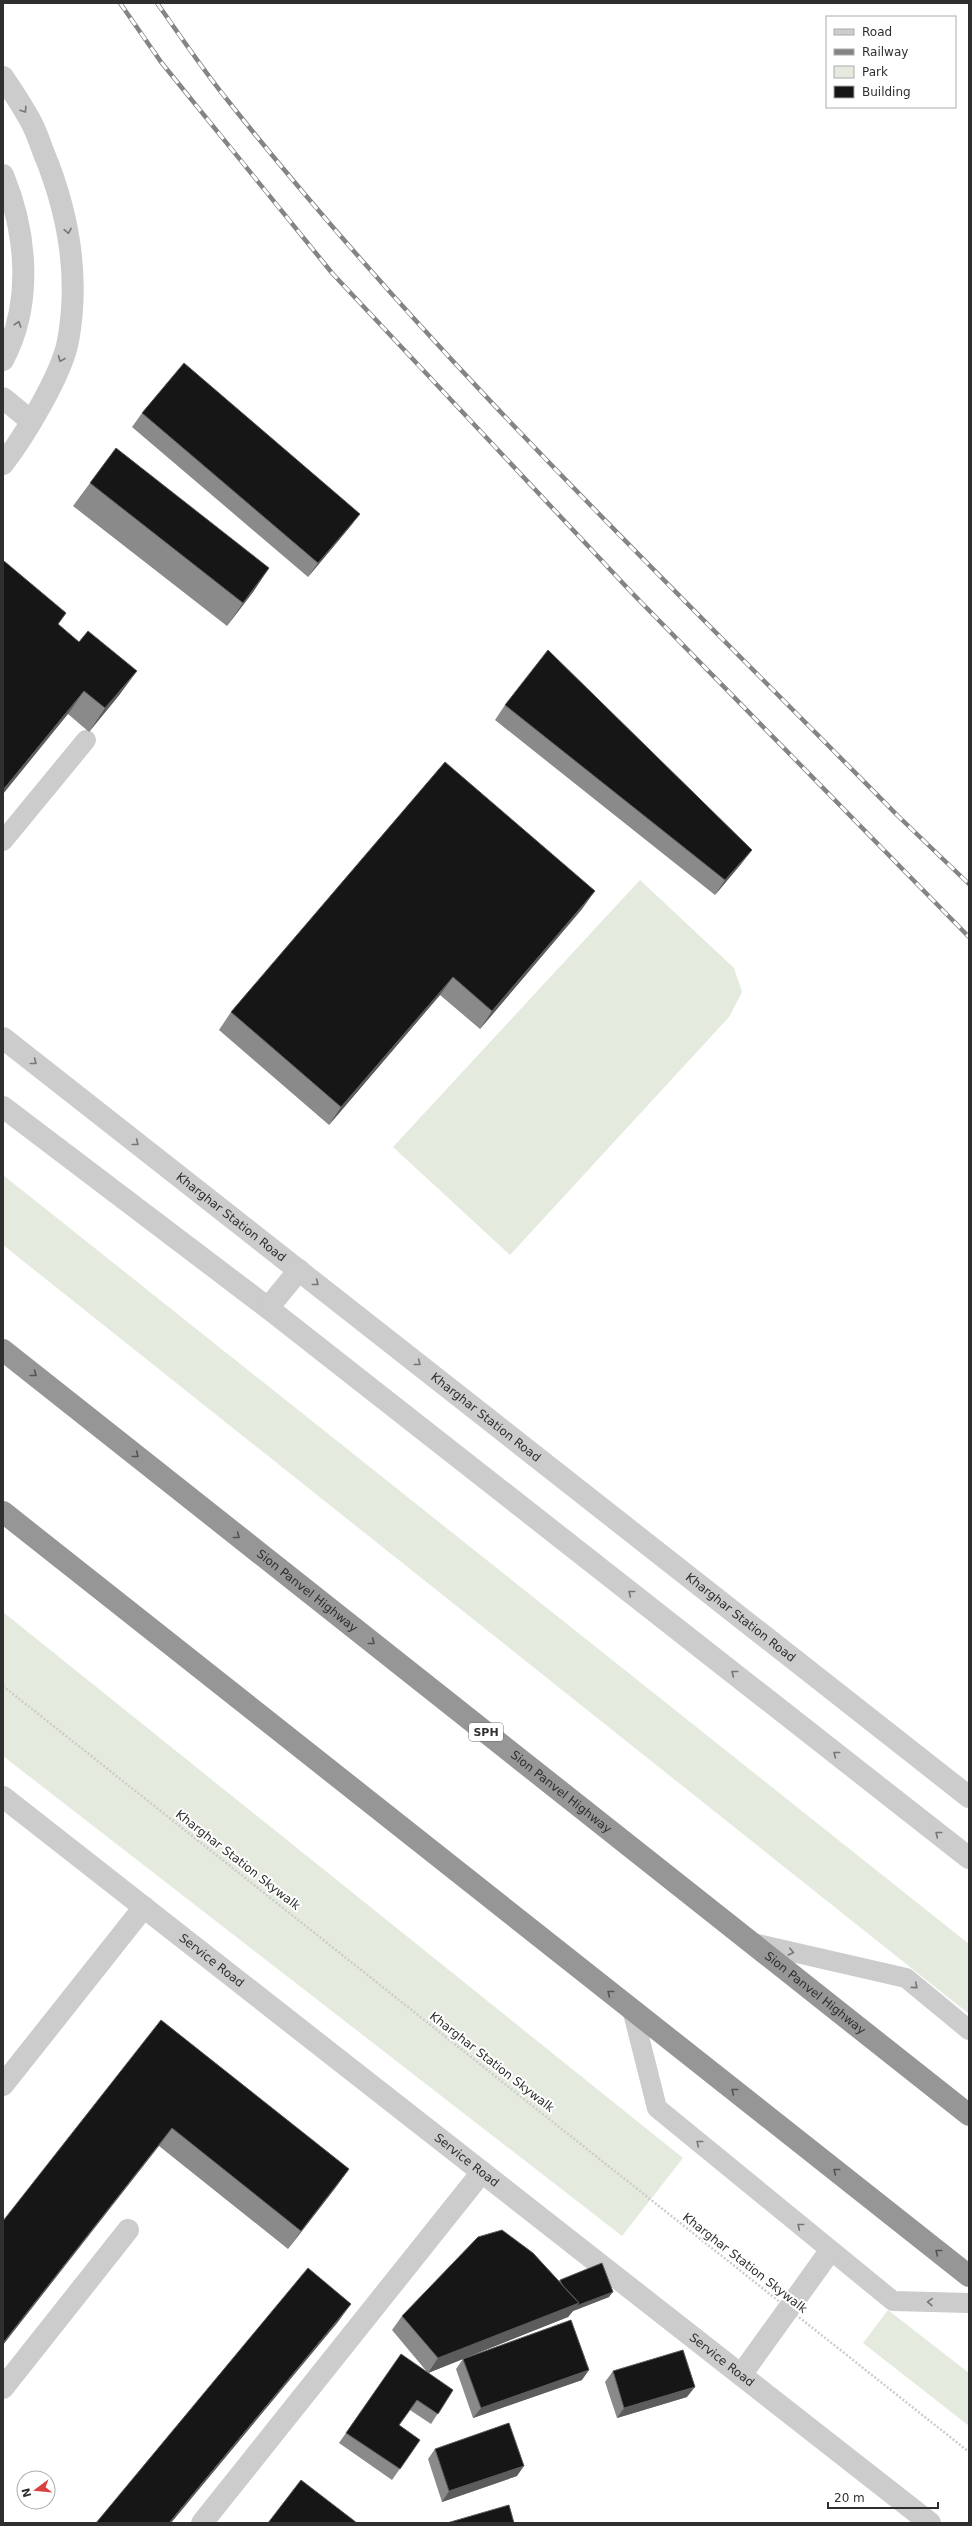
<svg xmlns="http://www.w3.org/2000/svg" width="972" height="2526" font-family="'DejaVu Sans',sans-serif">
<rect width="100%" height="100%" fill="#fff"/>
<path fill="#e4ebde" d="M640 880 734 968 742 992 729 1017 510 1255 393 1147Z
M3 1175 969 1944V2014L3 1245Z
M3 1612 683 2158 622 2236 3 1756Z
M888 2310 969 2373V2426L863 2343Z"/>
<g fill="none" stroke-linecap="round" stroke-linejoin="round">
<path stroke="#ccc" stroke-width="20" d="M3 841 86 740
M753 1943 906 1978 969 2030
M632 2009 657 2108 893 2301 969 2303"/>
<path stroke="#ccc" stroke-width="22" d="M3 2085 144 1907
M3 2388 128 2230
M202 2523 482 2172"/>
<g stroke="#ccc" stroke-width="22">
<path d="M3 77C12 90 21 104 29 118 35 128 39 140 43 151 68 211 80 276 68 341 62 374 24 437 3 464"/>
<path d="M3 175C27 233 33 304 3 360"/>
<path d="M3 398 31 421"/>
<path id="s1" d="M3 1038 969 1797"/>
<path d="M3 1107 268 1308 969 1858"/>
<path d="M268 1308 299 1270"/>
<path id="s2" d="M3 1797 930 2523"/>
<path d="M741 2375 830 2251"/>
</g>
<g stroke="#969696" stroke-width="22">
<path id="s3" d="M3 1350 969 2115"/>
<path d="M3 1512 969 2276"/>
</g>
<defs>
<path id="rail" d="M120 3 161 62 332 273 634 595 969 937
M157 3C179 34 201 67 225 97 429 355 668 582 898 816L969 884"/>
</defs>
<use href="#rail" stroke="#848484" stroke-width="4.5"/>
<use href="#rail" stroke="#fff" stroke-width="3" stroke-dasharray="9" stroke-linecap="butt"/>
<path stroke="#ccc" stroke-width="2.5" stroke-dasharray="2 2" stroke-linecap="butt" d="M3 1686 969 2452"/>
</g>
<path fill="#8a8a8a" d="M142 413 360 514 349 528 308 577 132 427Z
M90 483 269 568 253 592 227 626 73 506Z
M3 562 66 613 58 624 120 694 89 732 68 714Z
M505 705 752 850 741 864 715 895 495 720Z
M582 909 480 1029 440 995 329 1125 219 1030 231 1012Z
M161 2020 349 2169 336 2187 288 2249 159 2146Z
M560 2280 609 2297 573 2311 568 2317 466 2357 582 2380 473 2418 456 2369 463 2359 428 2373 392 2330 402 2316 559 2281Z
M401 2354 453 2390 431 2424 410 2410 399 2425 420 2440 392 2480 339 2443Z
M613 2371 687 2397 617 2418 605 2382Z
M435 2449 517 2476 442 2502 428 2459Z"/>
<path fill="#5c5c5c" d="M360 514 349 528 308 577 318 563Z
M269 568 253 592 227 626 243 603Z
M137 671 120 694 89 732 105 708Z
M84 691 68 714 3 794V790Z
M752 850 741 864 715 895 725 880Z
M595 891 582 909 480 1029 492 1011Z
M453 977 440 995 329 1125 341 1107Z
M172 2128 159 2146 3 2345V2343Z
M349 2169 336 2187 288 2249 301 2231Z
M613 2292 609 2297 573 2311 568 2317 428 2373 438 2358 579 2303Z
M351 2304 338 2322 171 2523H169Z
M589 2370 582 2380 473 2418 481 2408Z
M695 2387 687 2397 617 2418 624 2408Z
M524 2466 517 2476 442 2502 449 2491Z"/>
<path fill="#161616" stroke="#5c5c5c" d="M184 363 360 514 318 563 142 413Z
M116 448 269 568 243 603 90 483Z
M4 561 66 613 58 624 79 642 88 631 137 671 105 708 84 691 3 790V562Z
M548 650 752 850 725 880 505 705Z
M445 762 595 891 492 1011 453 977 341 1107 231 1012Z
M161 2020 349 2169 301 2231 172 2128 3 2343V2221Z
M502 2230 533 2253 579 2303 438 2358 402 2316 478 2237Z
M602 2263 613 2292 576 2306 579 2303 562 2285 560 2280Z
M308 2268 351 2304 169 2523H96Z
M571 2320 589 2370 481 2408 463 2359Z
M683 2350 695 2387 624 2408 613 2371Z
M401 2354 453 2390 438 2414 417 2400 399 2425 420 2440 400 2469 346 2433Z
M509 2423 524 2466 449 2491 435 2449Z
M301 2480 357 2523H268Z
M509 2505 514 2523H447Z"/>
<defs><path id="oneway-chevron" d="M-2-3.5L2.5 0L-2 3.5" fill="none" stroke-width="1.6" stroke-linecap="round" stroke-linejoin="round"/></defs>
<g stroke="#767676">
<use href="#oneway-chevron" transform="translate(24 110) rotate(57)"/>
<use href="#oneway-chevron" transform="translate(68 231) rotate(80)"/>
<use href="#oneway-chevron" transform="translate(18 324) rotate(-73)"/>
<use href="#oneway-chevron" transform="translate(61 359) rotate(112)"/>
<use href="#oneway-chevron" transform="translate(34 1062) rotate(38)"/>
<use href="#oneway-chevron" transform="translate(136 1143) rotate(38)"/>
<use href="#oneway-chevron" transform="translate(316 1283) rotate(38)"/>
<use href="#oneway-chevron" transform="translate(418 1363) rotate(38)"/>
<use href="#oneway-chevron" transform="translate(631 1593) rotate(-142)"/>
<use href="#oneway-chevron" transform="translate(734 1673) rotate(-142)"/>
<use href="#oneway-chevron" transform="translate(836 1754) rotate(-142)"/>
<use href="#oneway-chevron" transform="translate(938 1834) rotate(-142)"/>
<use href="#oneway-chevron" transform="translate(791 1952) rotate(13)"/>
<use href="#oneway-chevron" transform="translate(915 1986) rotate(40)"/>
<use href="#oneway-chevron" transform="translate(699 2143) rotate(-141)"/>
<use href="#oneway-chevron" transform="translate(800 2226) rotate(-141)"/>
<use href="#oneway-chevron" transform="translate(930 2302) rotate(-178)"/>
</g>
<g stroke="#535353">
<use href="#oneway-chevron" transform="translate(34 1374) rotate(38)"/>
<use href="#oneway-chevron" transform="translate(136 1455) rotate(38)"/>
<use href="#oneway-chevron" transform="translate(237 1536) rotate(38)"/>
<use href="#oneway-chevron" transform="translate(372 1642) rotate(38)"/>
<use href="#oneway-chevron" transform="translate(610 1993) rotate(-142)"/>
<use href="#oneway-chevron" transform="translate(734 2091) rotate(-142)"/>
<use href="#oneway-chevron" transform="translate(836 2171) rotate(-142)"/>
<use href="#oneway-chevron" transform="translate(938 2252) rotate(-142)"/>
</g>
<g text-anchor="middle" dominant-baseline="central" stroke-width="4" stroke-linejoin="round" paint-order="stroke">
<rect fill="#fff" stroke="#6d6d6d" stroke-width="1" x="469" y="1723" width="34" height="18" rx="3"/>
<g font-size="11" font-weight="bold" fill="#2f2f2f">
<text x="486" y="1732">SPH</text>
</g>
<g font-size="12" fill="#2f2f2f" stroke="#fff">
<text stroke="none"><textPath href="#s1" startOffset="290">Kharghar Station Road</textPath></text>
<text stroke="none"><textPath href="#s1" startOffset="614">Kharghar Station Road</textPath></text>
<text stroke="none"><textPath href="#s3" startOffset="388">Sion Panvel Highway</textPath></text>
<text stroke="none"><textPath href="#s1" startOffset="938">Kharghar Station Road</textPath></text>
<text stroke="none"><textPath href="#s3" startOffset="712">Sion Panvel Highway</textPath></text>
<text transform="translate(238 1860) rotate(38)">Kharghar Station Skywalk</text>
<text stroke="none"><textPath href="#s2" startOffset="265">Service Road</textPath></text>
<text stroke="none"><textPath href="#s3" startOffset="1036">Sion Panvel Highway</textPath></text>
<text transform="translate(492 2062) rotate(38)">Kharghar Station Skywalk</text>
<text stroke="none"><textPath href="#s2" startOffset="589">Service Road</textPath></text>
<text transform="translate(745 2263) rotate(38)">Kharghar Station Skywalk</text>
<text stroke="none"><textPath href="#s2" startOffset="913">Service Road</textPath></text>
</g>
</g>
<rect width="972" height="2526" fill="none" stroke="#2f2f2f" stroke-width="8"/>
<rect x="826" y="16" width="130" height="92" fill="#ffffff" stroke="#acacac"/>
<rect x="834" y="29" width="20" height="6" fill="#cccccc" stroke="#acacac"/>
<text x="862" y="36" font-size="12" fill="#2f2f2f">Road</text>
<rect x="834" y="49" width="20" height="6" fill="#848484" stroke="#acacac"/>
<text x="862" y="56" font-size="12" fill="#2f2f2f">Railway</text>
<rect x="834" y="66" width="20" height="12" fill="#e4ebde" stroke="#acacac"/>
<text x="862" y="76" font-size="12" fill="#2f2f2f">Park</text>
<rect x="834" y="86" width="20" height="12" fill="#161616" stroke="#acacac"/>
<text x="862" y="96" font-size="12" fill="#2f2f2f">Building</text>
<g transform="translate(36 2490) rotate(254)"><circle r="19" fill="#ffffff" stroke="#acacac"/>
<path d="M0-3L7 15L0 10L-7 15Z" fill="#d9413e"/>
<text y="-6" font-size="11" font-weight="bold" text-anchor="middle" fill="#2f2f2f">N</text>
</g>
<path d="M828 2502v6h110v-6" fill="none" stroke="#2f2f2f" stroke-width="2"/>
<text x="834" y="2502" font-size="12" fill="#2f2f2f" stroke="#ffffff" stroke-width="3" paint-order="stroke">20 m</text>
</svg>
